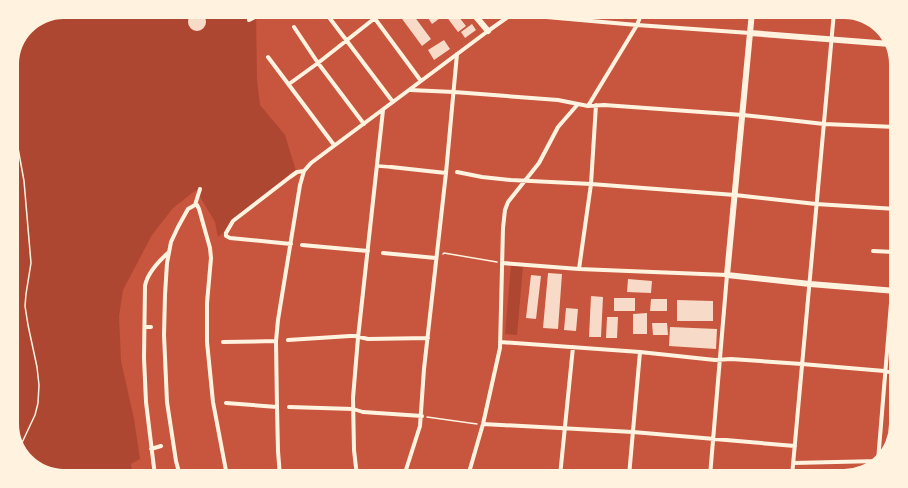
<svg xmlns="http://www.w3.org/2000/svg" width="908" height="488" font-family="Barlow,sans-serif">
<rect width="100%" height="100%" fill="#c8553d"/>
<path fill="#ae4732" d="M64 12H256L257 80 260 105 285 135 296 171 218 237 215 222 196 190 173 208 152 235 123 290 119 316 121 361 134 419 140 459 131 464 133 476H64L41 471 21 453 12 428V61L27 27Z
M511 265 523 266 517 335 505 334Z"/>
<path fill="#f7dbc8" d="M397 12H411L431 39 422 46Z
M424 12H440L443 16 432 24Z
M443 12H455L466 26 458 32Z
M188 22a9 9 0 1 1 18 0a9 9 0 1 1-18 0Z
M472 24 476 30 465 38 461 32Z
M444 40 450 49 434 60 428 50Z
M548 273 562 274 558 329 543 328Z
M531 275 541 276 536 319 526 318Z
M628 279 652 281 651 293 627 292Z
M591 296 603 297 601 337H589Z
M614 298H635V311H614Z
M651 299H667V311H650Z
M677 300 713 301V321H677Z
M566 308 578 309 576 331 564 330Z
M647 313V334H633V314Z
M607 317H618L617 338H606Z
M652 323H667L668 335H653Z
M670 327 717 329 716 349 669 346Z"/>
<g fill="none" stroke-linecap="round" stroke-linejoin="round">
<path stroke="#fff3e0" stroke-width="1.5" d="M12 133 18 148 24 181 31 263 26 294 25 306 28 325 37 367 39 385 38 403 35 415 19 449
M443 254 444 253 497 262
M427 417 477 424"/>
<path stroke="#fff3e0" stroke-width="3.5" d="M378 166 391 167
M353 409 363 412"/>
<path stroke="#fff3e0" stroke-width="4" d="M325 12 393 102
M370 12 421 81
M512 14 637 25 750 33
M249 20 265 12
M294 27 318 63 364 124
M268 57 334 145
M289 84 318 63 375 18
M410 90 454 92 558 100 588 106 604 105 743 115 824 124 896 127
M588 106 637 25 642 12
M391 167 446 173
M457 172 482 177 511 180 591 184 735 195 816 204 896 209
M195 205H197L199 209 210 248 211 258 207 303V342L213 402 227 476
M291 244 230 238 226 236V233L233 221 290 177 297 172 304 171 311 163 421 81 488 31 515 12
M302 245 368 251
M873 251 894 252
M383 253 436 258
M502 263 579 269 727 275 710 476
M579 269 591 184 596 105
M145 327H151
M288 340 350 336H355L368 339 428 338
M223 342 276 341
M500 342 640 352 715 360 731 359 802 364 896 372
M226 403 277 407
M289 407 353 409
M363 412 422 416
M483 424 633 432 795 446
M151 449 161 446
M878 461 892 291 896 230
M793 463 878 461
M155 476 146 402 144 358 145 286C147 274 160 260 169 252
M180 476 176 461 167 402 164 335 165 295 167 263 171 242 178 227 188 209 195 205 200 189
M280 476 278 451 277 407 276 341 278 320 300 185 304 171
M357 476 354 450 353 398 358 338 383 110
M404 476 420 426 424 369 446 173 457 54
M468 476 483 424 500 348 503 228 505 210 508 202 539 163 558 127 578 104
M560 476 573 347
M629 476 640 352
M792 476 834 12"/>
<path stroke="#fff3e0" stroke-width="6" d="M472 12 488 31
M752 12 727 275 810 284 896 291
M750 33 890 44"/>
</g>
<path d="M0 0H908V488H0ZM64 19H844A45 45 0 0 1 889 64V424A45 45 0 0 1 844 469H64A45 45 0 0 1 19 424V64A45 45 0 0 1 64 19Z" fill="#fff3e0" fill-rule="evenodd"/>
</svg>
